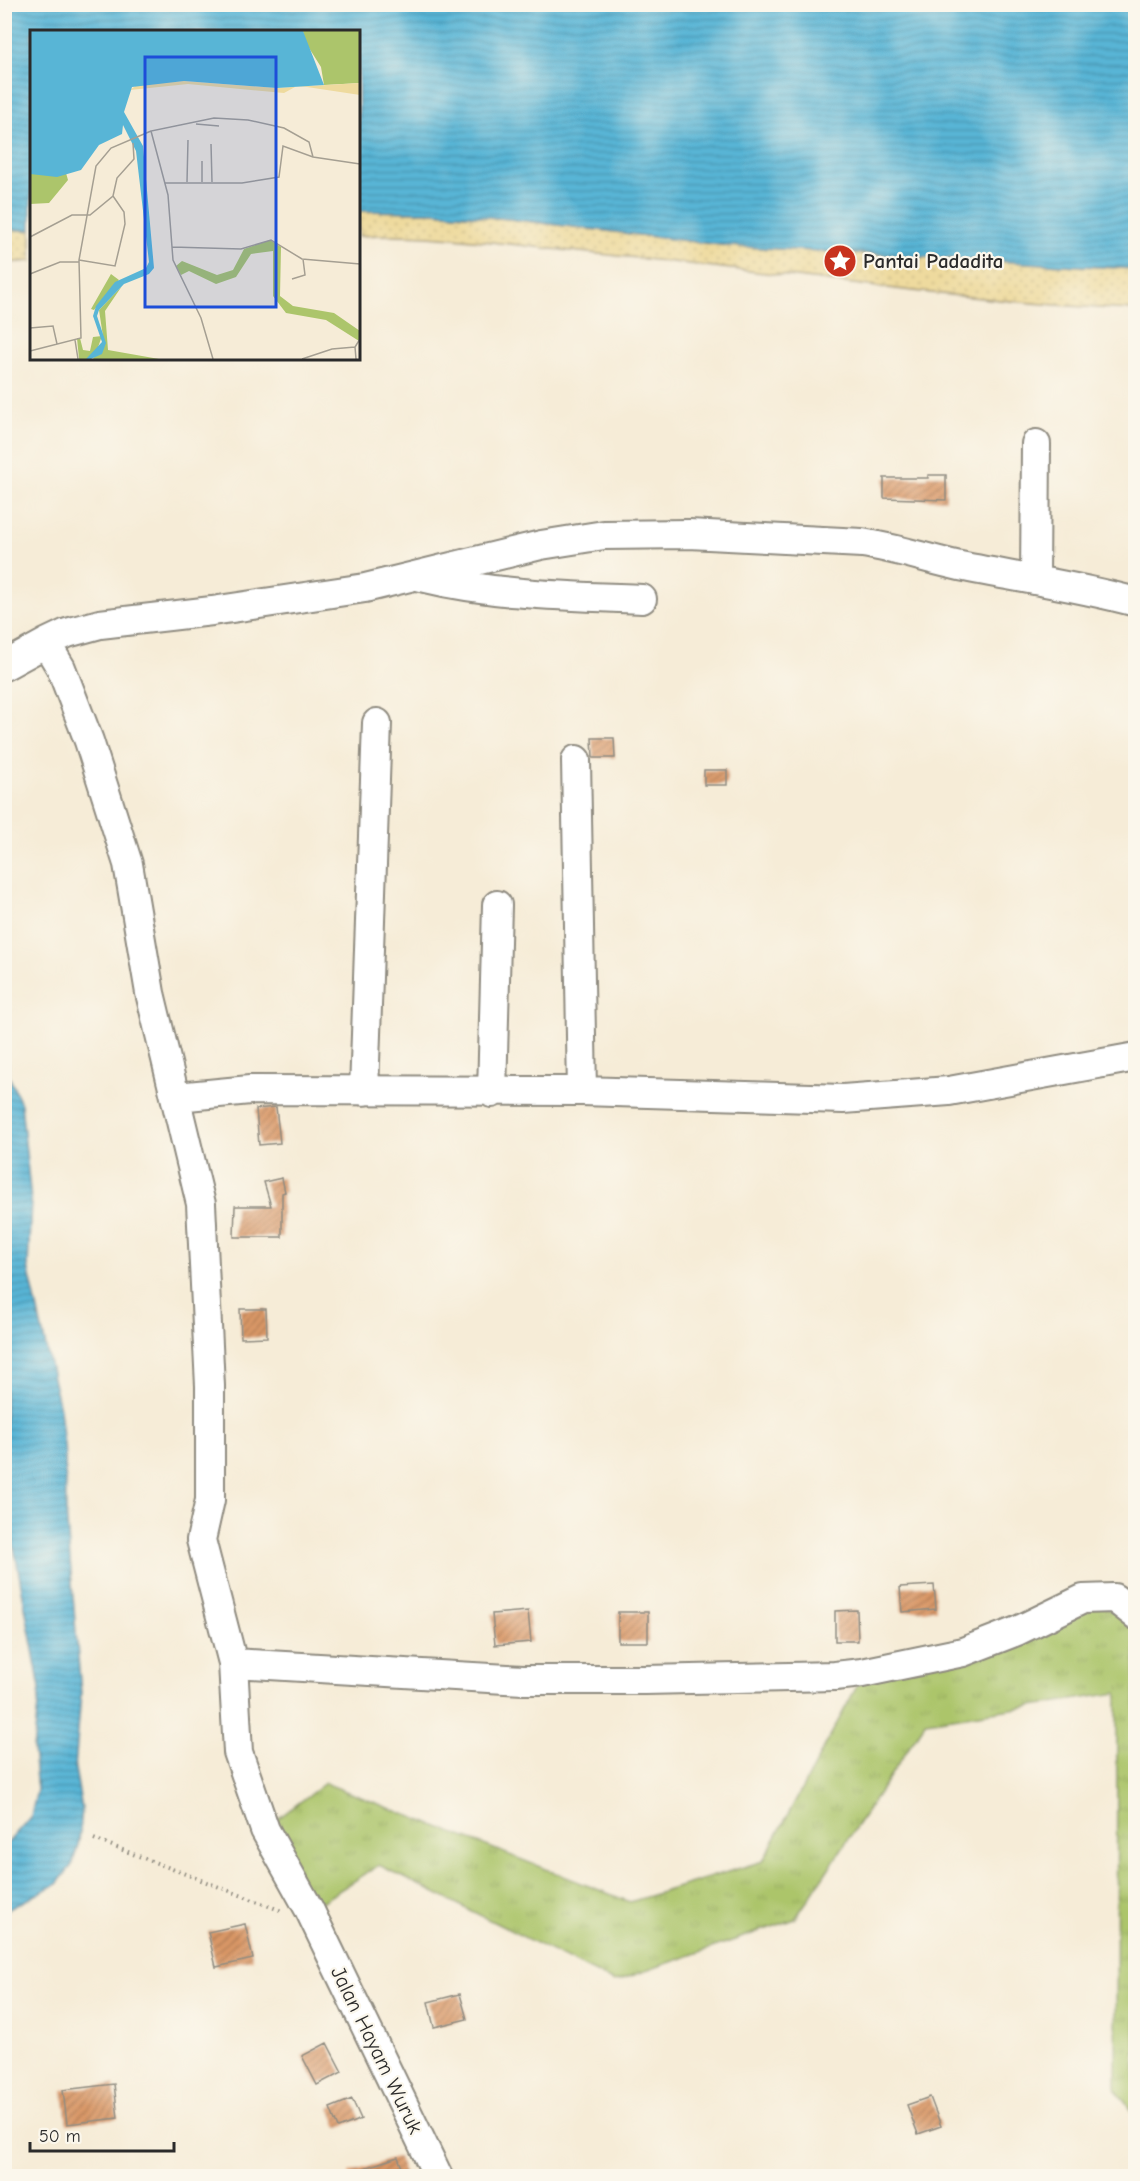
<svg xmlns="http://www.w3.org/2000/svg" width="1140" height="2181" font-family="'Comic Neue',sans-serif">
<defs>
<pattern id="grass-tufts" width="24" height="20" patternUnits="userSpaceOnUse" patternTransform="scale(1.5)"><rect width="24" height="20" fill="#acc56b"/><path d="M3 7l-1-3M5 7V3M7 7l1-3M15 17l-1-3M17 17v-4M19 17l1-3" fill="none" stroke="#94a95d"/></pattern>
<pattern id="sand-dots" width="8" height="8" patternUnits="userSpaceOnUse" patternTransform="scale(1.5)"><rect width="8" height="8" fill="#eeda9e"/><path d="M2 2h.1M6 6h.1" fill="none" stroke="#cb8" stroke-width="1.8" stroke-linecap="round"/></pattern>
<pattern id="water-rules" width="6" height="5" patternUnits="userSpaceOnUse" patternTransform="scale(1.5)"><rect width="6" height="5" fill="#58b5d6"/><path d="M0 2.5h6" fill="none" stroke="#4993ae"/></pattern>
<pattern id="building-hatch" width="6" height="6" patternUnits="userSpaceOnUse" patternTransform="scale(1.5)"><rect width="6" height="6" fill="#d99766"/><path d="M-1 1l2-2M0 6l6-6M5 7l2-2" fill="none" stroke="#b07b54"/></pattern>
</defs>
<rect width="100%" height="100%" fill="#fbf7ec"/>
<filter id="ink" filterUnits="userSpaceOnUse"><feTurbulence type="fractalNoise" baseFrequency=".0167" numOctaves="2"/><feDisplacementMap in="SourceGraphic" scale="12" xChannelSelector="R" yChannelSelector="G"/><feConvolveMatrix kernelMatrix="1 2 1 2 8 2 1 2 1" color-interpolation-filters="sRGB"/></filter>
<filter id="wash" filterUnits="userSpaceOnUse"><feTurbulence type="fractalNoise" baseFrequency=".008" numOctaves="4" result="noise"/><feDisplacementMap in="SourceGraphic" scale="24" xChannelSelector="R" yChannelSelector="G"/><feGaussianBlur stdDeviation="1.35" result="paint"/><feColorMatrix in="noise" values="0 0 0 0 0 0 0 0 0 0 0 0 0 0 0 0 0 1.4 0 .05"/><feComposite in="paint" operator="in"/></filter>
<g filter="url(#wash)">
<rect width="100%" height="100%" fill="#f6ecd7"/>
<path fill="url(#grass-tufts)" stroke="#6c784b" stroke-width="1.5" d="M1090 1601 1135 1621V2116L1116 2090 1117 1693 926 1722 795 1919 614 1982 379 1865 315 1906 267 1827 325 1783 630 1902 763 1861 864 1673Z"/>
<path fill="url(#sand-dots)" stroke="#8c8264" stroke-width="1.5" d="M359 211 434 212 509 219 729 246 1135 269V310C950 301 765 270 580 252 508 245 432 231 359 236Z
M5 230H31V261L5 263Z"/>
<path fill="url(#water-rules)" stroke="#427080" stroke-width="1.5" d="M4 5H1135V269L729 246 509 219 434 212 359 211 358 32H32L31 230H5Z
M5 1035 9 1076 21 1104 31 1200 28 1267 60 1409 65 1454 66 1511 81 1693 75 1769 82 1809 79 1841 72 1865 57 1884 5 1911V1846L31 1816 37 1790 33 1749 40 1688 5 1498Z"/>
<g id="blocks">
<path fill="url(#building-hatch)" d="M928 475H946V500L884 498V478H928Z
M592 738H614L615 758H593Z
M704 770H727V785H704Z
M276 1107 280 1143 259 1145 256 1109Z
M282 1178 285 1192 282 1193V1237H234L235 1206H271L264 1182Z
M240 1309H266L267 1337 241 1338Z
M934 1585 936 1609 902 1612 900 1587Z
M857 1610 858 1641H835V1611Z
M528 1611 531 1642 495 1645 492 1614Z
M618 1612H648V1642H618Z
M245 1924 253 1959 216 1967 208 1932Z
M460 1994 467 2019 434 2027 428 2002Z
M327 2043 342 2072 317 2085 302 2056Z
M114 2084 118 2118 67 2124 63 2090Z
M930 2097 941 2126 918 2134 907 2105Z
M352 2099 361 2119 338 2128 330 2108Z
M398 2157 405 2176H350L349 2173Z"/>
</g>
</g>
<g filter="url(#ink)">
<use href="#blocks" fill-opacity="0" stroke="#908c81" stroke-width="1.5"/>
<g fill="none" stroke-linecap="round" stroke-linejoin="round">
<defs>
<path id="minor" d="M421 577C494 595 568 596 642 599
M1035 580 1036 444
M4 666 46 643
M576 760 582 1091
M364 1091 377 723
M492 1093 497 905
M177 1097 250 1090 582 1091 843 1099 949 1091 1136 1057
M233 1663 523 1680H645L835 1676 862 1673 963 1652 1017 1631 1083 1599 1114 1598 1136 1615
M438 2176 309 1909 265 1830 238 1752 233 1663 201 1540 210 1500V1386L201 1204 150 993 128 864 89 741 61 668 46 643 67 633 100 624 212 611 365 588 541 545 604 535 689 534 862 543C896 548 927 559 960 566 1019 578 1078 586 1136 602"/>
</defs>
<use href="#minor" stroke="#908c81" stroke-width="32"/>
<path stroke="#908c81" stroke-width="4" stroke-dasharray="1.5 4.5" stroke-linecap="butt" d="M94 1839 282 1911"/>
<use href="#minor" stroke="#fff" stroke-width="28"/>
</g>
</g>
<defs>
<symbol id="sight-disc" viewBox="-11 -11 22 22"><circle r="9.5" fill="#c8321e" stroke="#fbf7ec"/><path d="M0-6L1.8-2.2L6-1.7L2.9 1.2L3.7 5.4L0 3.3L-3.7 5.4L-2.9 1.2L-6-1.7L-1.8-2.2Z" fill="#fff"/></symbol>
</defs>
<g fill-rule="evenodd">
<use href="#sight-disc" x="821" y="242" width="38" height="38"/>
</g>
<g text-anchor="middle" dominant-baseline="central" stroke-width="4.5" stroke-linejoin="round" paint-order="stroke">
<g font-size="21" font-weight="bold" fill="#2b2b2b" stroke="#fbf7ec" text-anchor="start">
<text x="863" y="261">Pantai Padadita</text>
</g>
<g font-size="21" fill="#2b2b2b" stroke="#fbf7ec">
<text transform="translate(377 2050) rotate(64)">Jalan Hayam Wuruk</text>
</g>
</g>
<g transform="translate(30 30)">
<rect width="330" height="330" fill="#f6ecd7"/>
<path d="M273 1H330V53L294 55 291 37 274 10ZM0 143H36L38 150 19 173 0 174ZM240 210 251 217 250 266 263 276 304 283 330 301V319L329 311 296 290 256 283 243 266V221L221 224 206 247 186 254 159 241 151 245 146 236 152 231 187 245 203 240 214 219ZM81 244 89 250 64 280 61 279ZM92 256 75 281 78 320 129 329H63L74 313 69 280ZM72 306 67 320 57 329H49L47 308H50L53 320 60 321 63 307Z" fill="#acc56b"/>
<path d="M154 51 247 58 330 53V65L277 57H265L254 63 158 54 100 60 108 54Z" fill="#eeda9e"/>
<path d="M0 1H273L294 55 247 58 154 51 102 57 94 82 113 116 124 238 119 244 94 254 69 280 67 286 76 313 72 324 61 329H56L72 312 63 286 66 276 85 252 116 238 119 232 106 121 93 95 92 104 69 115 51 140 27 147 0 144Z" fill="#58b5d6"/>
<path fill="none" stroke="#a59f92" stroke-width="1.5" d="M166 94 189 96M181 114 182 152M157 152 158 110M172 152V131M135 153H212L249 147 253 116 283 127 330 134M0 207 42 185H60L83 166 87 148 104 129 103 113M142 217 211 219 241 210 272 229 330 234M49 230 85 236 95 194 94 182 83 166M0 244 30 232H49M262 249 275 245 273 229M0 298 23 296 27 314M45 310 48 329M0 321 51 308 49 230 66 136 81 118 121 101M183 329 171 288 143 230 138 165 121 101 184 88 218 90 254 98 279 112 283 127M272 329 302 319 325 317M326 329 325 317 330 309"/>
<path fill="#1d4ed8" fill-opacity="0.15" stroke="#1d4ed8" stroke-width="3" d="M115 27H246V277H115Z"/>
<rect width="330" height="330" fill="none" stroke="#2b2b2b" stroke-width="3"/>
</g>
<rect width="1140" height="2181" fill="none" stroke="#fbf7ec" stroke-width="24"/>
<path d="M30 2142v9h144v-9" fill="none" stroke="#2b2b2b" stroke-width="3"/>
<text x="39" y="2142" font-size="18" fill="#2b2b2b" stroke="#fbf7ec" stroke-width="4.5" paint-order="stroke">50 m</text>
</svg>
